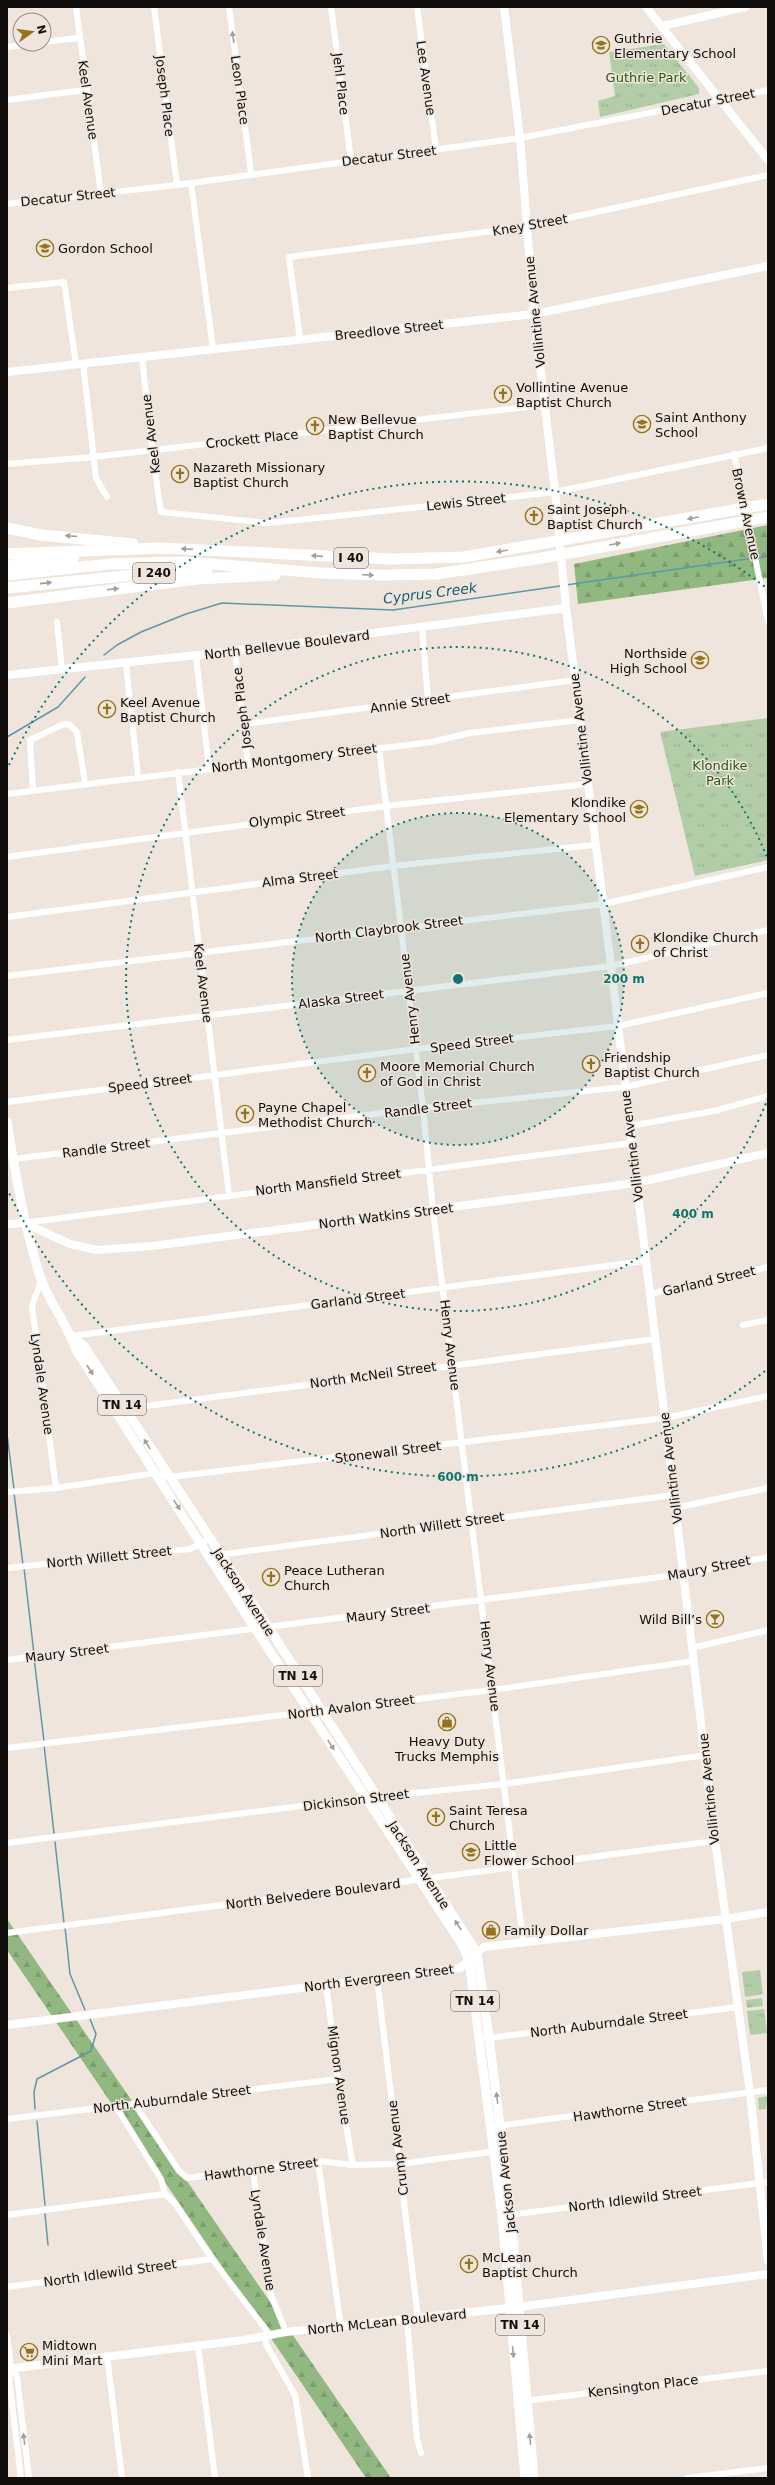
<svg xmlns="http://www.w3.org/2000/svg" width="775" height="2485" font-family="'DejaVu Sans',sans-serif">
<defs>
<pattern id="grass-tufts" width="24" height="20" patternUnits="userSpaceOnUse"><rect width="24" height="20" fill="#b4cda9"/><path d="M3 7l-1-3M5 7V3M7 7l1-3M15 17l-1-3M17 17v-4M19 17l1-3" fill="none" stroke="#9aaf90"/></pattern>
<pattern id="forest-firs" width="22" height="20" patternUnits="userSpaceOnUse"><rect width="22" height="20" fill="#91b881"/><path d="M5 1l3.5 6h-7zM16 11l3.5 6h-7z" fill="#7c9d6e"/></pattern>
</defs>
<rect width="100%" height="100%" fill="#efe5dc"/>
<path fill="url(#grass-tufts)" d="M664 44 699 88V94L600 117 598 101 615 96 609 52Z
M768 718V860L695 876 660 732Z
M760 1970 763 1994 745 1997 742 1972Z
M762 1998 763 2006 747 2008 746 2000Z
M764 2009 767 2033 750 2035 747 2011Z
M768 2096 766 2109 759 2110 758 2098Z"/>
<path fill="url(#forest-firs)" d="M768 525V578L578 604 574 564Z
M7 1919 391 2478H366L7 1950Z"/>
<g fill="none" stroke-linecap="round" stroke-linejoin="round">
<path stroke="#5f97a8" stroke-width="1.5" d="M758 558 768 556
M566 585 754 558
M104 655 117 645 141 632 186 614 222 603 393 610 560 586
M7 737 58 707 85 677
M7 1434 14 1489
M14 1493 23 1565
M24 1568 34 1654
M34 1658 44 1741
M44 1745 54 1833
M55 1842 64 1923
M65 1927 70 1974 85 2010
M35 2109 34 2092 37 2079 91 2051 96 2034 90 2019
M37 2121 45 2205
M45 2214 48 2245"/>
<path stroke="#fff" stroke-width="6" d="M76 7 101 194
M154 7 177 185
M229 7 251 173
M331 7 351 160
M417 7 436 150
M44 42 79 38
M7 47 31 44
M7 100 85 90
M191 183 213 349
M7 204 177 185 520 138 768 90
M7 288 64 282 76 364
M300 340 289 257 526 227 768 175
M142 357 152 450 161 512 267 523 337 516 555 492 768 448
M83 363 96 478 107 497
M734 454 768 621
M7 464 93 457 545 405
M57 622 62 669
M422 628 428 701
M235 651 248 765
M196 656 209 768
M126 664 138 776
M245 724 575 680
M379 748 423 1108 433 1210 523 1941
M178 772 229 1195
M33 789 30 740 64 724 70 725 77 732 85 783
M7 794 432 742 470 733 580 720
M7 857 386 806 587 784
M7 917 393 866 594 845
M7 976 603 904 768 867
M7 1040 611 966 768 930
M7 1102 416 1049 618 1026 768 993
M629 1126 714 1111 768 1096
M14 1159 423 1108 625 1087 768 1055
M24 1223 631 1143
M41 1281 32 1306 56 1488
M650 1294 768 1267
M743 1325 768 1320
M72 1336 645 1261
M116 1410 655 1339
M7 1492 56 1488 156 1473 169 1477 665 1418 768 1396
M675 1508 768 1488
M210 1556 673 1495
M7 1568 190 1549 209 1539
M692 1648 768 1630
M7 1660 684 1574 768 1557
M7 1748 492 1690 694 1661
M7 1843 366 1798 504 1784 706 1755
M7 1933 715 1841
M377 1978 418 2318
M326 1984 338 2079 353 2165
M480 2039 738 2007
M134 2103 179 2171 187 2178 318 2161 353 2165 400 2164 497 2151
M115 2105 161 2179 165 2194 174 2202 212 2259 271 2336
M7 2119 338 2079
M497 2126 768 2090
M318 2161 341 2328
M253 2170 271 2295 286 2332
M7 2215 165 2194
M508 2215 768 2182
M7 2287 212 2259
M407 2319 417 2439 421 2453
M7 2335 11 2368 9 2378 21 2478
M265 2337 266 2344 295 2395 308 2478
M198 2345 215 2478
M107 2355 122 2478
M11 2368 17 2377 29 2478
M525 2401 768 2371
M687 2478 768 2468"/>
<path stroke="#fff" stroke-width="8" d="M504 7 520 138 534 314 555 492 566 608 611 966 715 1841 750 2093 768 2260
M646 7 768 160
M662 26 745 7
M7 372 534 314 768 266
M7 675 235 651 566 608
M7 1224 24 1223 70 1244 97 1250 152 1246 636 1183 768 1153
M7 2025 460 1968 484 1947 725 1919 768 1912
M7 2369 243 2340 286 2332 518 2307 768 2274"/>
<path stroke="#fff" stroke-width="9" d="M7 1122C16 1175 24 1228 41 1279 50 1304 68 1325 76 1350L256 1630 463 1946 469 1961 502 2216 525 2478
M72 1336 84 1346 269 1628 477 1953 489 2037 511 2215 534 2478"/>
<path stroke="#fff" stroke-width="11" d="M7 528 41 535 133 544
M7 554 160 548 392 559 464 557 768 504
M7 566 74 557
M7 575 110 564 188 562 320 573 384 575 436 574 542 558 768 517
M7 588 162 572 207 570
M7 603 197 579 275 575"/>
</g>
<defs><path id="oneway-solid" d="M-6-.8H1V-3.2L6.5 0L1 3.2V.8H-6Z"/></defs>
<g fill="#a09f9d">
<use href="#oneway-solid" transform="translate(233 37) rotate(-98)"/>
<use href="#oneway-solid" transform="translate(693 518) rotate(170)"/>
<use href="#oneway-solid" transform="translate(71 536) rotate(-176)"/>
<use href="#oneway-solid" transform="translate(615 544) rotate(-10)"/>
<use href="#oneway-solid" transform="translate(187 549) rotate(-178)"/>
<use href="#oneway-solid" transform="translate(502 551) rotate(170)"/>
<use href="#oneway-solid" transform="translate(317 556) rotate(-176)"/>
<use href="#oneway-solid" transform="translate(368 575) rotate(2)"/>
<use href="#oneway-solid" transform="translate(46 583) rotate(-6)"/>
<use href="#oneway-solid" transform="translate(113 589) rotate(-7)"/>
<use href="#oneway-solid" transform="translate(90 1370) rotate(57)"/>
<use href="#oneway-solid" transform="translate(147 1444) rotate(-122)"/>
<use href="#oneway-solid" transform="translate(177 1505) rotate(57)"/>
<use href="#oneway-solid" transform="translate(331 1745) rotate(57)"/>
<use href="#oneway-solid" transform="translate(458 1925) rotate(-124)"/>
<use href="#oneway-solid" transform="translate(497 2098) rotate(-97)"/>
<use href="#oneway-solid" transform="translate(513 2352) rotate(85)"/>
<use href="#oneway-solid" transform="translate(24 2439) rotate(-97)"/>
<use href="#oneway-solid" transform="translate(530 2439) rotate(-96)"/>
</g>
<circle cx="458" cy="979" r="166" fill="#0f766e" fill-opacity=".12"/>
<g fill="none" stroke="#0f766e" stroke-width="2" stroke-dasharray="2 4">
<circle cx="458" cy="979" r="166"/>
<path d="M768 1098A332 332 0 1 1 768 860"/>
<path d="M765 1371A498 498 0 0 1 9 1193M9 765A498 498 0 0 1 765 587"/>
</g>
<defs>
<symbol id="school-ring" viewBox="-11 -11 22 22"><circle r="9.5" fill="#efe5dc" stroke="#95731b" stroke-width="1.5"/><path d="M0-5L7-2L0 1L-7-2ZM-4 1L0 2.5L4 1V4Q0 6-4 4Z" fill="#95731b"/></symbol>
<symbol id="church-ring" viewBox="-11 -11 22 22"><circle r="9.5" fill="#efe5dc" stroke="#95731b" stroke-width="1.5"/><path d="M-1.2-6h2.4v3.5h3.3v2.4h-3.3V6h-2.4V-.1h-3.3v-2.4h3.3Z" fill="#95731b"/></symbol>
<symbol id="bar-ring" viewBox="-11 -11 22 22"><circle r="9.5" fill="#efe5dc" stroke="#95731b" stroke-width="1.5"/><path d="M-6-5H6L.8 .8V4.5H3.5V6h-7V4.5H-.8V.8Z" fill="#95731b"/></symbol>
<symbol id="shop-ring" viewBox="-11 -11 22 22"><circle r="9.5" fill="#efe5dc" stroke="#95731b" stroke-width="1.5"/><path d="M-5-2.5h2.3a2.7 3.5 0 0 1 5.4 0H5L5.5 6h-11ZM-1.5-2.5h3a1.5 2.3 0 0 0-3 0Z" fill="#95731b"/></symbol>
<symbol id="supermarket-ring" viewBox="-11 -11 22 22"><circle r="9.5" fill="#efe5dc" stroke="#95731b" stroke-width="1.5"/><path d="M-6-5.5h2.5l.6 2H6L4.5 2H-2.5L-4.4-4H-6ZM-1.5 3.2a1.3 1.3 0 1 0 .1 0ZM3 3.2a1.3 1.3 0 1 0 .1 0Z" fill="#95731b"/></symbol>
</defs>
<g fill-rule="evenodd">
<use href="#school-ring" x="591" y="35" width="20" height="20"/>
<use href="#school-ring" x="35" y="238" width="20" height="20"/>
<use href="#church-ring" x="493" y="384" width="20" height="20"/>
<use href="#school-ring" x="632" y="414" width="20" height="20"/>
<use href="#church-ring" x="305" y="416" width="20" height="20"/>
<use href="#church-ring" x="170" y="464" width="20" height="20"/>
<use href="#church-ring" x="524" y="506" width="20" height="20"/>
<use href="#school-ring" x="690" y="650" width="20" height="20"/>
<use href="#church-ring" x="97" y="699" width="20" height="20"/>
<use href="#school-ring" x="629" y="799" width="20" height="20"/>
<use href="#church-ring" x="630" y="934" width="20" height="20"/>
<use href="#church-ring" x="581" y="1054" width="20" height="20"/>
<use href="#church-ring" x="357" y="1063" width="20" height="20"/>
<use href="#church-ring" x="235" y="1104" width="20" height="20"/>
<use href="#church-ring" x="261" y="1567" width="20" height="20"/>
<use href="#bar-ring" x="705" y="1609" width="20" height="20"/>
<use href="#shop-ring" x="437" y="1712" width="20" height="20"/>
<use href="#church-ring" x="426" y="1807" width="20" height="20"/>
<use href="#school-ring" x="461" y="1842" width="20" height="20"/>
<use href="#shop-ring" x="481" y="1920" width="20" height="20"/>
<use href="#church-ring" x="459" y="2254" width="20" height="20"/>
<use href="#supermarket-ring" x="19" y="2342" width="20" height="20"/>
</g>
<g text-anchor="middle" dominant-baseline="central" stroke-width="3" stroke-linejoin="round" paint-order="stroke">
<g fill="#efe5dc" stroke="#544e4a" stroke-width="1">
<rect x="334" y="548" width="34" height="20" rx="3"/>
<rect x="133" y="563" width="42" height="20" rx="3"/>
<rect x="98" y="1395" width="48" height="20" rx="3"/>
<rect x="274" y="1666" width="48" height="20" rx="3"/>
<rect x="451" y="1991" width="48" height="20" rx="3"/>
<rect x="496" y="2315" width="48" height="20" rx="3"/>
</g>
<g font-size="12" font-weight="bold" fill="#110e0b">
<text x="351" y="558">I 40</text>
<text x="154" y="573">I 240</text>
<text x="122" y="1405">TN 14</text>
<text x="298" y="1676">TN 14</text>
<text x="475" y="2001">TN 14</text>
<text x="520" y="2325">TN 14</text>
</g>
<g font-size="13" fill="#110e0b" stroke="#efe5dc" text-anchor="start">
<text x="614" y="38">Guthrie<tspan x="614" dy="15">Elementary School</tspan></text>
<text x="58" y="248">Gordon School</text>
<text x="516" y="387">Vollintine Avenue<tspan x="516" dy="15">Baptist Church</tspan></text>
<text x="655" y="417">Saint Anthony<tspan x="655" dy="15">School</tspan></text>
<text x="328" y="419">New Bellevue<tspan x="328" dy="15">Baptist Church</tspan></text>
<text x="193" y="467">Nazareth Missionary<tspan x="193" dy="15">Baptist Church</tspan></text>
<text x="547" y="509">Saint Joseph<tspan x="547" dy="15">Baptist Church</tspan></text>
<text x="687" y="653" text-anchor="end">Northside<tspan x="687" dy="15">High School</tspan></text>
<text x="120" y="702">Keel Avenue<tspan x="120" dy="15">Baptist Church</tspan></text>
<text x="626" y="802" text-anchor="end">Klondike<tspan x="626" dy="15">Elementary School</tspan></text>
<text x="653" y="937">Klondike Church<tspan x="653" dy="15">of Christ</tspan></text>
<text x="604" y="1057">Friendship<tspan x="604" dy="15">Baptist Church</tspan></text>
<text x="380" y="1066">Moore Memorial Church<tspan x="380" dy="15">of God in Christ</tspan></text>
<text x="258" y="1107">Payne Chapel<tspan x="258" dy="15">Methodist Church</tspan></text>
<text x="284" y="1570">Peace Lutheran<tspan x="284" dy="15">Church</tspan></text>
<text x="702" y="1619" text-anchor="end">Wild Bill’s</text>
<text x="447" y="1741" text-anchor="middle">Heavy Duty<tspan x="447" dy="15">Trucks Memphis</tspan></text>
<text x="449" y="1810">Saint Teresa<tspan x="449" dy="15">Church</tspan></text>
<text x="484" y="1845">Little<tspan x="484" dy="15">Flower School</tspan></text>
<text x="504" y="1930">Family Dollar</text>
<text x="482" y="2257">McLean<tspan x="482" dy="15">Baptist Church</tspan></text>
<text x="42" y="2345">Midtown<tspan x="42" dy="15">Mini Mart</tspan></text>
</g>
<g font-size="13" fill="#28580a" stroke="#efe5dc">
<text x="646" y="77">Guthrie Park</text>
<text x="720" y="765">Klondike<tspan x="720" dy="15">Park</tspan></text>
</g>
<g font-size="13" fill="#110e0b" stroke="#efe5dc">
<text transform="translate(426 78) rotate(82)">Lee Avenue</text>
<text transform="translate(341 84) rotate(83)">Jehl Place</text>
<text transform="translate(240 90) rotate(82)">Leon Place</text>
<text transform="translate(165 96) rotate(83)">Joseph Place</text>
<text transform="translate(88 100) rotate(82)">Keel Avenue</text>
<text transform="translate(708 102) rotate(-11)">Decatur Street</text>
<text transform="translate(389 156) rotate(-7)">Decatur Street</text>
<text transform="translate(68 197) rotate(-6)">Decatur Street</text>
<text transform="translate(530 225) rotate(-10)">Kney Street</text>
<text transform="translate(535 312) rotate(-96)">Vollintine Avenue</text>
<text transform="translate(389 330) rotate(-6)">Breedlove Street</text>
<text transform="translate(151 434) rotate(-97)">Keel Avenue</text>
<text transform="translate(252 439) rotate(-6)">Crockett Place</text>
<text transform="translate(466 502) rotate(-6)">Lewis Street</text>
<text transform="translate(746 514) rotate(78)">Brown Avenue</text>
<text transform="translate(287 645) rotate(-7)">North Bellevue Boulevard</text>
<text transform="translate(410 703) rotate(-8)">Annie Street</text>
<text transform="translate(242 708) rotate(-97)">Joseph Place</text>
<text transform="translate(581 729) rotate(-97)">Vollintine Avenue</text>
<text transform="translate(294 758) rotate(-7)">North Montgomery Street</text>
<text transform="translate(297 817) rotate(-7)">Olympic Street</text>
<text transform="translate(300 878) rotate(-7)">Alma Street</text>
<text transform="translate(389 929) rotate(-7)">North Claybrook Street</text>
<text transform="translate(203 983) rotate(83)">Keel Avenue</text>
<text transform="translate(341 999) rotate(-7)">Alaska Street</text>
<text transform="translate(410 999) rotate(-97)">Henry Avenue</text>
<text transform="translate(472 1043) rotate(-7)">Speed Street</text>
<text transform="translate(150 1083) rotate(-7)">Speed Street</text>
<text transform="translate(428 1108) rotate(-7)">Randle Street</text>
<text transform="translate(632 1146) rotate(-97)">Vollintine Avenue</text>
<text transform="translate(106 1148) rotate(-7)">Randle Street</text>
<text transform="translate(328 1182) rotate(-7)">North Mansfield Street</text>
<text transform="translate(386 1216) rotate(-7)">North Watkins Street</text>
<text transform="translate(709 1281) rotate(-13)">Garland Street</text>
<text transform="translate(358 1299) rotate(-7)">Garland Street</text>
<text transform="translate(450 1345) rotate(83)">Henry Avenue</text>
<text transform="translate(373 1375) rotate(-8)">North McNeil Street</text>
<text transform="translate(42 1384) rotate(82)">Lyndale Avenue</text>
<text transform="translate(388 1452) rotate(-7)">Stonewall Street</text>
<text transform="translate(671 1468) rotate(-97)">Vollintine Avenue</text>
<text transform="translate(442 1525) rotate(-8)">North Willett Street</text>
<text transform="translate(109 1557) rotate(-6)">North Willett Street</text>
<text transform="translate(709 1568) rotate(-11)">Maury Street</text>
<text transform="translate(244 1592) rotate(57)">Jackson Avenue</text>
<text transform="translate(388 1613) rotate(-7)">Maury Street</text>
<text transform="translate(67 1653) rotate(-7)">Maury Street</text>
<text transform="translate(490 1666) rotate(83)">Henry Avenue</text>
<text transform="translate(351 1707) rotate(-7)">North Avalon Street</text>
<text transform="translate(709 1789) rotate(-96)">Vollintine Avenue</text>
<text transform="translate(356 1800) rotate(-7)">Dickinson Street</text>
<text transform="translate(419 1865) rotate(57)">Jackson Avenue</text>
<text transform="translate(313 1894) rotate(-7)">North Belvedere Boulevard</text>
<text transform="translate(379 1978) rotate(-7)">North Evergreen Street</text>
<text transform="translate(609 2023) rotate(-7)">North Auburndale Street</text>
<text transform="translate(339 2075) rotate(82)">Mignon Avenue</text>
<text transform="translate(172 2099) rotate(-7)">North Auburndale Street</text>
<text transform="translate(630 2109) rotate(-8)">Hawthorne Street</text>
<text transform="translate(398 2148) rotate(-97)">Crump Avenue</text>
<text transform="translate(261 2169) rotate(-7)">Hawthorne Street</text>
<text transform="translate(506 2182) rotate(-96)">Jackson Avenue</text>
<text transform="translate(635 2199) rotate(-7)">North Idlewild Street</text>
<text transform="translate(263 2240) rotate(81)">Lyndale Avenue</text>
<text transform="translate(110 2273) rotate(-8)">North Idlewild Street</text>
<text transform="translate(387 2322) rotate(-6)">North McLean Boulevard</text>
<text transform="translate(643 2386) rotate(-7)">Kensington Place</text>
</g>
<g font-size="14" font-style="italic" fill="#1b5d6f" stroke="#efe5dc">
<text transform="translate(430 593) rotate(-7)">Cyprus Creek</text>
</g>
</g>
<circle cx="458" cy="979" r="6" fill="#0f766e" stroke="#efe5dc" stroke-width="2"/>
<g font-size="12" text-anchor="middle" font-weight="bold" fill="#0f766e" stroke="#efe5dc" stroke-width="3" stroke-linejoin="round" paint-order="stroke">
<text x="624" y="983">200 m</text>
<text x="693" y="1218">400 m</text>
<text x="458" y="1481">600 m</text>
</g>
<rect width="775" height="2485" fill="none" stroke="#110e0b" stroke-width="16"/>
<g transform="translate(32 32) rotate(76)"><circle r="19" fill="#efe5dc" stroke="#968f88"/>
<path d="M0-3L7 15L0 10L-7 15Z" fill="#95731b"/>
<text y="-6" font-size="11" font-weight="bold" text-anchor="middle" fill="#110e0b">N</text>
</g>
</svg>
